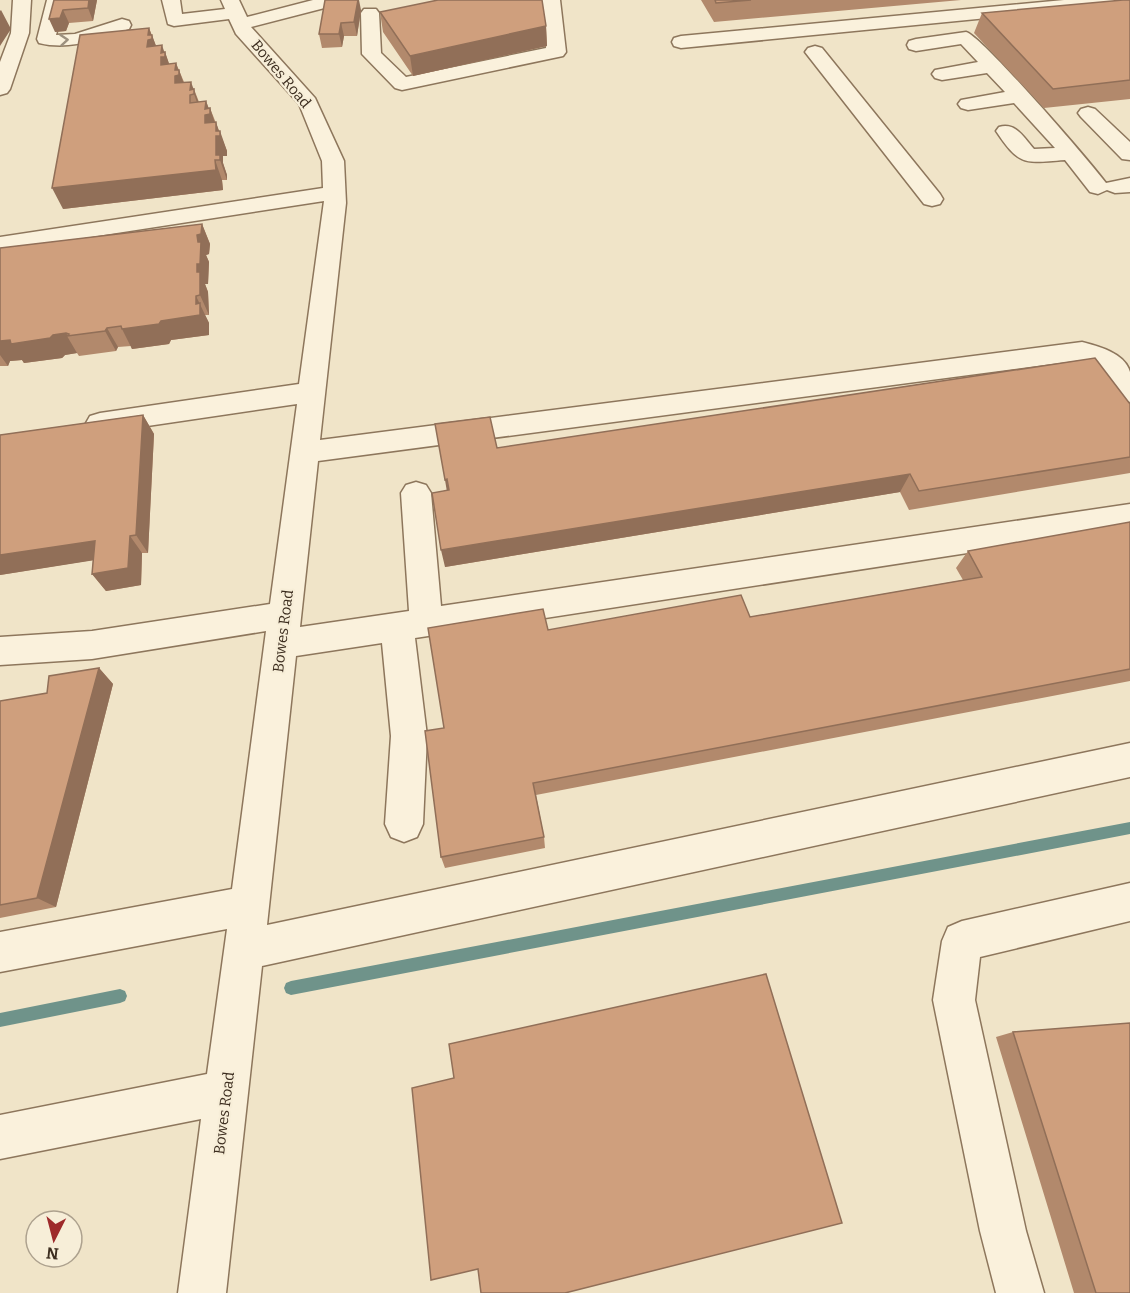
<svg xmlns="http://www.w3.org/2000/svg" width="1130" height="1293" font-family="Bitter,serif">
<rect width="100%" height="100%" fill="#f0e4c8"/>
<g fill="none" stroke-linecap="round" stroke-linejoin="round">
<path fill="#6f938a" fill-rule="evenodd" d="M1130 822V834L291 995 286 993 284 988 286 983 291 981Z
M120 989 125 991 127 996 125 1001 120 1003 0 1027V1013Z"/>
<defs>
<path id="minor" d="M13 0H31L29 33 10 89 7 93 0 95V62L11 33Z
M47 0H65L56 35 75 34 122 19 129 21 131 25 129 29C98 38 72 51 39 43L37 39Z
M162 0H180L182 14 225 9 221 0H239L247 17 313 0H343L340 4 251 27 315 98 344 161 346 203 320 440 1082 342C1098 346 1125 353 1130 372 1130 381 1130 393 1130 402 1109 395 1107 368 1082 360L318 461 300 627 409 611 401 493 406 485 416 482 426 485 431 493 441 606 1130 504V528L415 638 427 736 423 824 417 837 404 842 391 837 385 824 391 736 382 643 296 656 267 925 1130 743V777L262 966 226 1293H178L201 1119 0 1159V1115L207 1074 227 929 0 972V932L232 889 266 631 92 659 0 665V637L92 631 270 604 297 404 100 433 90 430 86 423 90 416 100 413 299 384 324 201 0 251V237L323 188 322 161 299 104 236 34 229 19 174 26 168 24Z
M542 0H560L566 52 563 56 402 90 395 88 362 54 361 13 364 9H376L379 13 381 53 406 77 546 48Z
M1064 0H1129L1126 4 1120 5 681 48 674 46 672 42 674 38 681 36Z
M966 32C983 37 1089 161 1106 183L1130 178V192L1115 193 1107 190 1098 194 1090 192 1065 160C1025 163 1020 167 996 131L999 127C1016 122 1024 138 1034 149L1055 148 1014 103 968 110 961 108 958 104 961 100 1005 92 987 73 942 80 935 78 932 74 935 70 978 62 961 44 916 51 909 49 907 45 909 41 916 39Z
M815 46 822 48 940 194 943 199 940 204 932 206 924 204 805 52 808 48Z
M1088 107 1095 109 1130 142V160L1122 159 1081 117 1078 113 1081 109Z
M1130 883V921L980 957 975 1000 1026 1231 1044 1293H996L980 1231 933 1000 942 941 948 927 962 921Z"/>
</defs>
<use href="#minor" stroke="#8d765c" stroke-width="3"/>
<use href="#minor" fill="#faf1dc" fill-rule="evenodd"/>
</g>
<path fill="#b2896c" d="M54 0H97L93 21 69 23 66 31 55 32Z
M701 0H961L714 22Z
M1130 0V99L1044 108 974 33 982 13Z
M361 10 357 36H344L342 47 322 48 319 34Z
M380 12 546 26 547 46 413 76 383 32Z
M149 28 156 46 165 52 169 64 176 63 184 82 194 89 199 102 206 101 209 109 210 108 227 151V156H223V163L227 175V180H222L223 190 63 209Z
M202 224 210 244 209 254 206 255 209 262 208 284H205L208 292 209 315H205L209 323V335L171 340 169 344 132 349 131 346 118 347 116 351 79 356 77 353 65 355 62 358 24 363 22 360 10 361 8 366H0V248Z
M1130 404V473L909 510 900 492 445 567 447 491 497 448Z
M143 415 154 434 148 553H142L141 585 106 591 92 574 93 560 0 575V435Z
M1130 521V681L536 795 544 837 545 848 445 868 441 857 444 728 548 630 750 617 963 580 956 568 968 551 1129 523Z
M99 668 113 684 56 907 0 918V701L47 693Z
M1013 1032 1130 1293H1074L996 1037Z"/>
<path fill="#916f58" d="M89 0H97L93 21 88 8Z
M358 0H359L361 10 357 36 354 22Z
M1 10 11 29 0 46V11Z
M63 10 69 23 66 31 55 32 49 19Z
M341 23 344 36 342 47 339 34Z
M546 26 547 46 413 76 410 56Z
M149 28 152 36V35L159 54 147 47Z
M162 45 165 54V52L172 72 161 65Z
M176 63 179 72V70L186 90 175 83Z
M191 82 201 109V114L194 94 190 90Z
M206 101 210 112V108L216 126V122L220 134V131L227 151V156H223V163L227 175V180L220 160 216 155 205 123Z
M215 160 222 180 223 190 63 209 52 188Z
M202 224 210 244 209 254 206 255 209 262 208 284H205L208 292 209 315 200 295 197 272V235Z
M196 296 209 323V335L171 340 169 344 132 349 122 329 161 321 196 304Z
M107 328 118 347 116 351 105 331Z
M66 333 68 336H67L77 353 65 355 62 358 24 363 22 360 10 361 8 366 0 355V341Z
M143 415 154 434 148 553 136 535Z
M910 474 900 492 445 567 441 550Z
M447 479 450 497 448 498 445 480Z
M130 536 142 553 141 585 106 591 92 574Z
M95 541 108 558 0 575V555Z
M99 668 113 684 56 907 37 898Z"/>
<path fill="#cf9f7d" stroke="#916f58" stroke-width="1.5" d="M54 0H89L88 8 63 10 60 18 49 19Z
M325 0H358L354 22 341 23 339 34H319Z
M438 0H542L546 26 410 56 380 12Z
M715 0H751L716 3Z
M1123 0H1130V80L1053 89 982 13Z
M149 28 148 35H152V39L148 40 147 47 162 45 161 53 165 52V57H161V65L176 63 175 70H179V75L175 76V83L191 82 190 90 194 89V94L190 95V103L206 101 205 109 210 108V114L205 115V123L216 122V131H220V136H216V155H220V160H215L216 170 52 188 80 35Z
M202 224 201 234 197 235 198 242H201L200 264H197V272H200V295L196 296V304L200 303V315L161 321 159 324 122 329 121 326 107 328 105 331 67 336 69 334 66 333 53 335 50 338 11 344 10 340 0 341V248Z
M1095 358 1130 404V457L919 491 910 474 441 550 432 493 449 490 447 479 445 480 435 424 490 417 497 448Z
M143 415 136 535 130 536 128 568 92 574 95 541 0 555V435Z
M1130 522V669L533 783 544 837 441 857 425 731 444 728 428 628 543 609 548 630 741 595 750 617 982 577 968 551Z
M99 668 37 898 0 905V701L47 693 49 676Z
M766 974 842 1223 565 1293H481L478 1269 431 1280 412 1088 454 1078 449 1044Z
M1130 1023V1293H1096L1013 1032Z"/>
<defs><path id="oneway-chevron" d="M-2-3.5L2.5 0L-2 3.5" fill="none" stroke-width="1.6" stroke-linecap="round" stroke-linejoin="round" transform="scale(1.5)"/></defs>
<use stroke="#9c907e" href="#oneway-chevron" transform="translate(64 40) rotate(-5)"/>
<g text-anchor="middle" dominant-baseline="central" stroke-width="4.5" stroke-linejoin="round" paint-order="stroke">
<g font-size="15" fill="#3d2e20" stroke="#f7eed8">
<text transform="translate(281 74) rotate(50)">Bowes Road</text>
<text transform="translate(283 631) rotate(-83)">Bowes Road</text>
<text transform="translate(224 1113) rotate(-83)">Bowes Road</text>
</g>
</g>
<g transform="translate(54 1239) rotate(186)"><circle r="28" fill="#f7eed8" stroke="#ada18e" stroke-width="1.5"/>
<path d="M0-4.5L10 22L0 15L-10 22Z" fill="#9e2a2b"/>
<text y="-9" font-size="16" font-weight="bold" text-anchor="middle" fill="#3d2e20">N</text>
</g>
</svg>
